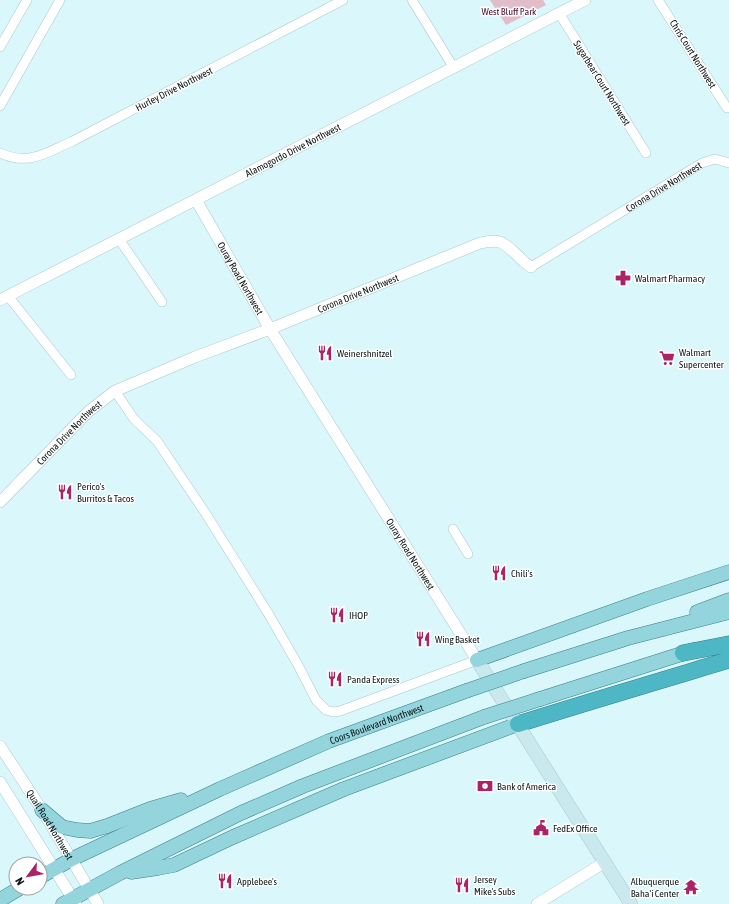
<svg xmlns="http://www.w3.org/2000/svg" width="729" height="904" font-family="'Asap Condensed',sans-serif">
<rect width="100%" height="100%" fill="#daf7fb"/>
<path fill="#e1bcc9" d="M490 0H543L546 5 506 25Z"/>
<g fill="none" stroke-linecap="round" stroke-linejoin="round">
<defs>
<g id="minor">
<path d="M412 0 454 68"/>
<path d="M658 0 727 108"/>
<path d="M559 13 646 153"/>
<path d="M0 47 27 0"/>
<path d="M0 106 60 0"/>
<path d="M0 153C30 166 45 153 73 141L343 0"/>
<path d="M119 239 162 302"/>
<path id="s1" d="M531 267 702 163 715 159 729 163"/>
<path d="M8 296 71 375"/>
<path d="M115 391 134 419 157 441 206 514 268 613 298 665 316 700 326 710 333 712 340 711 477 660"/>
<path d="M453 529 468 554"/>
</g>
<g id="tertiary">
<path id="s2" d="M196 200 270 329 477 660"/>
<path id="s3" d="M0 300 585 0"/>
<path id="s4" d="M0 502 89 411 115 391 195 357 270 329 480 243C502 238 504 243 519 257 522 261 527 264 531 267"/>
<path id="s5" d="M0 746 42 810 98 904"/>
<path d="M0 782 76 904"/>
<path d="M537 904 605 862"/>
</g>
<path id="secondary" d="M477 660 631 904"/>
<g id="primary">
<path d="M697 612 729 600"/>
<path d="M477 660 647 599 729 572"/>
<path d="M524 671 628 638 729 612"/>
<path d="M540 699 694 650"/>
<path d="M42 810 62 827 77 830 90 831 107 826 150 809 181 800"/>
<path d="M131 872 158 868 174 865 233 837 344 789 518 724"/>
<path id="s6" d="M40 877 72 859 220 789 329 741 466 691"/>
<path d="M0 900 20 888"/>
<path d="M63 904 120 873 241 813 303 786 484 717"/>
</g>
<path id="motorway" d="M683 653 729 644
M518 724C588 702 659 681 729 660"/>
</defs>
<use href="#minor" stroke="#acc7cb" stroke-width="10"/>
<use href="#tertiary" stroke="#acc7cb" stroke-width="12"/>
<use href="#secondary" stroke="#acc7cb" stroke-width="14"/>
<use href="#primary" stroke="#377f89" stroke-width="15"/>
<use href="#motorway" stroke="#377f89" stroke-width="17"/>
<use href="#minor" stroke="#fff" stroke-width="9"/>
<use href="#tertiary" stroke="#fff" stroke-width="11"/>
<use href="#secondary" stroke="#cae9ee" stroke-width="13"/>
<use href="#primary" stroke="#94d4dd" stroke-width="14"/>
<use href="#motorway" stroke="#4db7c6" stroke-width="16"/>
<defs>
<path id="primary-bridge" d="M466 691 524 671
M484 717 540 699"/>
</defs>
<use href="#primary-bridge" stroke="#377f89" stroke-width="15" stroke-linecap="butt"/>
<use href="#primary-bridge" stroke="#94d4dd" stroke-width="14"/>
</g>
<defs>
<symbol id="pharmacy-bare" viewBox="-9 -9 18 18"><path d="M-2-6h4v4h4v4h-4v4h-4v-4h-4v-4h4Z" fill="#ab2266" stroke="#fff" stroke-width="2.5" paint-order="stroke"/></symbol>
<symbol id="restaurant-bare" viewBox="-9 -9 18 18"><path d="M-5-6h1v4h1v-4h1v4h1v-4h1v5L-1.5 .5V6h-2V.5L-5-1ZM5-6V6H3V1.5H1.5Q1.5-4 5-6Z" fill="#ab2266" stroke="#fff" stroke-width="2.5" paint-order="stroke"/></symbol>
<symbol id="supermarket-bare" viewBox="-9 -9 18 18"><path d="M-6-5.5h2.5l.6 2H6L4.5 2H-2.5L-4.4-4H-6ZM-1.5 3.2a1.3 1.3 0 1 0 .1 0ZM3 3.2a1.3 1.3 0 1 0 .1 0Z" fill="#ab2266" stroke="#fff" stroke-width="2.5" paint-order="stroke"/></symbol>
<symbol id="bank-bare" viewBox="-9 -9 18 18"><path d="M-6-4H6V4H-6ZM0-2.3a2.3 2.3 0 1 0 0 4.6a2.3 2.3 0 1 0 0-4.6Z" fill="#ab2266" stroke="#fff" stroke-width="2.5" paint-order="stroke"/></symbol>
<symbol id="civic-bare" viewBox="-9 -9 18 18"><path d="M-.6-6.5H3V-4.5H.6V-3L4-1V1h2V6H-6V1h2V-1L-.6-3ZM-1.2 2.5V6h2.4V2.5Z" fill="#ab2266" stroke="#fff" stroke-width="2.5" paint-order="stroke"/></symbol>
<symbol id="temple-bare" viewBox="-9 -9 18 18"><path d="M0-6L5-2H3V0L6.5 2.5H4V6H1.5V3h-3V6H-4V2.5H-6.5L-3 0V-2H-5Z" fill="#ab2266" stroke="#fff" stroke-width="2.5" paint-order="stroke"/></symbol>
</defs>
<g fill-rule="evenodd">
<use href="#pharmacy-bare" x="612" y="267" width="22" height="22"/>
<use href="#restaurant-bare" x="314" y="342" width="22" height="22"/>
<use href="#supermarket-bare" x="656" y="347" width="22" height="22"/>
<use href="#restaurant-bare" x="54" y="481" width="22" height="22"/>
<use href="#restaurant-bare" x="488" y="562" width="22" height="22"/>
<use href="#restaurant-bare" x="326" y="604" width="22" height="22"/>
<use href="#restaurant-bare" x="412" y="628" width="22" height="22"/>
<use href="#restaurant-bare" x="324" y="668" width="22" height="22"/>
<use href="#bank-bare" x="474" y="775" width="22" height="22"/>
<use href="#civic-bare" x="530" y="817" width="22" height="22"/>
<use href="#restaurant-bare" x="214" y="870" width="22" height="22"/>
<use href="#restaurant-bare" x="451" y="874" width="22" height="22"/>
<use href="#temple-bare" x="680" y="876" width="22" height="22"/>
</g>
<g text-anchor="middle" dominant-baseline="central" stroke-width="3" stroke-linejoin="round" paint-order="stroke">
<g font-size="10" fill="#4a102b" stroke="#fff">
<text x="509" y="11">West Bluff Park</text>
</g>
<g font-size="10" fill="#0e1819" stroke="#fff">
<text transform="translate(693 54) rotate(58)">Chris Court Northwest</text>
<text transform="translate(602 83) rotate(58)">Sugarbear Court Northwest</text>
<text transform="translate(174 89) rotate(-27)">Hurley Drive Northwest</text>
<text stroke="none"><textPath href="#s3" startOffset="329">Alamogordo Drive Northwest</textPath></text>
<text stroke="none"><textPath href="#s1" startOffset="155">Corona Drive Northwest</textPath></text>
<text stroke="none"><textPath href="#s2" startOffset="90">Ouray Road Northwest</textPath></text>
<text stroke="none"><textPath href="#s4" startOffset="422">Corona Drive Northwest</textPath></text>
<text stroke="none"><textPath href="#s4" startOffset="98">Corona Drive Northwest</textPath></text>
<text stroke="none"><textPath href="#s2" startOffset="414">Ouray Road Northwest</textPath></text>
<text stroke="none"><textPath href="#s6" startOffset="370">Coors Boulevard Northwest</textPath></text>
<text stroke="none"><textPath href="#s5" startOffset="93">Quail Road Northwest</textPath></text>
</g>
<g font-size="10" fill="#0e1819" stroke="#fff" text-anchor="start">
<text x="635" y="278">Walmart Pharmacy</text>
<text x="679" y="352">Walmart<tspan x="679" dy="12">Supercenter</tspan></text>
<text x="337" y="353">Weinershnitzel</text>
<text x="77" y="486">Perico's<tspan x="77" dy="12">Burritos &amp; Tacos</tspan></text>
<text x="511" y="573">Chili's</text>
<text x="349" y="615">IHOP</text>
<text x="435" y="639">Wing Basket</text>
<text x="347" y="679">Panda Express</text>
<text x="497" y="786">Bank of America</text>
<text x="553" y="828">FedEx Office</text>
<text x="474" y="879">Jersey<tspan x="474" dy="12">Mike's Subs</tspan></text>
<text x="237" y="881">Applebee's</text>
<text x="679" y="881" text-anchor="end">Albuquerque<tspan x="679" dy="12">Baha'i Center</tspan></text>
</g>
</g>
<g transform="translate(28 876) rotate(238)"><circle r="19" fill="#ffffff" stroke="#9fa3a3"/>
<path d="M0-3L7 15L0 10L-7 15Z" fill="#ab2266"/>
<text y="-6" font-size="11" font-weight="bold" text-anchor="middle" fill="#0e1819">N</text>
</g>
</svg>
